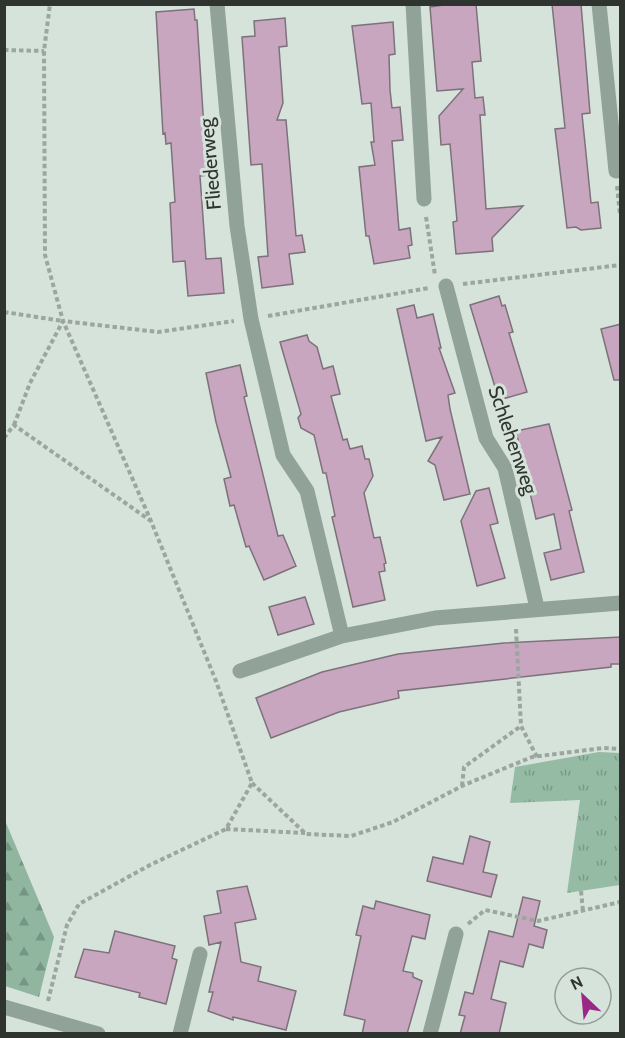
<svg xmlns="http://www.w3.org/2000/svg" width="625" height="1038" font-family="Cabin,sans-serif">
<defs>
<pattern id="forest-firs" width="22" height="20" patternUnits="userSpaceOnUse" patternTransform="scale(1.5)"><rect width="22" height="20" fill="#90b6a0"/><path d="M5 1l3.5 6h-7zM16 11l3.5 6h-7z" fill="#769583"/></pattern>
<pattern id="park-tufts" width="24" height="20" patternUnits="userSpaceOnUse" patternTransform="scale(1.5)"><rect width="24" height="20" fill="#95bba4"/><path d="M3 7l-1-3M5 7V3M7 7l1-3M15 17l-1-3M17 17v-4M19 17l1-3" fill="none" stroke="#7a9986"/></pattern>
</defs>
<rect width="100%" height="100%" fill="#d6e3db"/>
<path fill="url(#forest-firs)" d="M4 818 54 937 39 997 5 986Z"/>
<path fill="url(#park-tufts)" d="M599 752 620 753V885L567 893 580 800 510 803 515 767Z"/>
<path fill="#c8a6bf" stroke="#7d727a" stroke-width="1.5" d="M450 4H476L481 61 472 62 475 98 483 97 485 115H480L486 209 523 206 492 238 493 251 456 254 453 222 457 221 450 144 441 145 439 116 463 89 437 91 430 7Z
M552 4H581L590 113 582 114 591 203 598 202 601 228 581 230 576 227 567 228 555 129 565 128Z
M194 9 195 20H197L207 175 200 176 206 259 221 258 224 293 188 296 185 261 173 262 170 203 175 202 171 143 166 144 165 133 163 134 156 12Z
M285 18 287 46 279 47 283 103 277 120H286L296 236 302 235 305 252 289 254 293 284 262 288 258 257 268 256 262 164 251 165 242 37 255 36 254 21Z
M393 22 395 54 389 55 390 90 392 108 400 107 403 140 392 141 399 230 410 228 412 245 408 246 410 258 374 264 369 236H366L359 167 375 165 371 142H374L371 103 362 104 352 26Z
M499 296 502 306 505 305 513 332 509 333 527 392 499 400 470 305Z
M414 305 417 318 433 314 441 348H439L455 393 448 395 450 409 470 494 444 500 435 465 428 461 442 437 426 441 397 309Z
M621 324V380H614L601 329Z
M307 335 309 341 317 347 323 369 333 366 340 394 331 396 343 440 347 439 350 449 362 446 365 459H369L373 476 364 493 374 538 380 537 386 563 384 564 385 571 379 572 385 600 353 607 332 517 335 516 326 473H323L314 435 301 428 298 418 301 414 280 342Z
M240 365 247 396 244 397 278 536 283 535 296 566 264 580 249 546 246 547 234 505 230 506 224 479 231 477 216 422 206 373Z
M549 424 572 510 569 511 584 572 551 580 544 553 561 549 554 514 536 519 516 431Z
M489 488 498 523 490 525 505 578 477 586 461 521 476 491Z
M305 597 314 624 278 635 269 607Z
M621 637V664H611V667L398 691 399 698 339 712 271 738 256 698 322 672 398 654 504 643Z
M470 836 490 842 483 872 497 875 491 897 427 881 433 857 463 864Z
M247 886 256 919 235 923 241 962 261 967 258 981 296 991 286 1030 233 1017V1020L208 1011 213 992H209L221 942 209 945 204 916 221 913 217 891Z
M523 897 540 901 534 926 547 930 543 948 529 944 523 967 500 961 491 999 506 1003 499 1034H460L465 1016 459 1015 465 992 473 994 489 931 513 937Z
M376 901 430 915 425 939 412 936 403 971 413 973V977L422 981 407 1034H362L365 1020 344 1015 361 936 356 935 363 906 374 909Z
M115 931 175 946 172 958 177 960 166 1004 139 997 140 993 75 977 84 949 109 953Z"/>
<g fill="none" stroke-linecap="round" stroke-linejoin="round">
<path stroke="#9ca6a0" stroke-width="4" stroke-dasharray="4.5 3" stroke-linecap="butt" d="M4 50 44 51
M617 186 620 215
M426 217 435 275
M463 284 620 265
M4 312 63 321
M268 316 429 288
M14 425 30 383 63 321 158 332 234 321
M4 438 14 425 151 521
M516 629 521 726 537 757
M252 783 306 834 351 836 393 822 464 785 532 757 603 748 620 749
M462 786 464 767 521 726
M226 829 305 833
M581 891 583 911
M468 924 485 910 538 921 620 902
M48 1001 67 925 79 904 150 865 226 829 252 783 216 681 151 521 63 321 45 255 44 51 50 4"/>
<path stroke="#91a298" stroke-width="15" d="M217 4 237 226 251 319 283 455 307 491 342 636
M413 4 424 199
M599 4 616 171
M446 286 486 438 505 468 537 608
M240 671 342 636 435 618 620 603
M4 1007 98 1034
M180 1034 200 954
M430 1034 456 934"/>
</g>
<g text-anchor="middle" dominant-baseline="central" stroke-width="6" stroke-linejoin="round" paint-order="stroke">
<g font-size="20" fill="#2f3431" stroke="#d6e3db">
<text transform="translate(210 164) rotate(-95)">Fliederweg</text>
<text transform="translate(513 440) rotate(71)">Schlehenweg</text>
</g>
</g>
<rect width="625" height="1038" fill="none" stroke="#2f3431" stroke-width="12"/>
<g transform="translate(583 996) rotate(334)"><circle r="28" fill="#d6e3db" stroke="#939d97" stroke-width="1.5"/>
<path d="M0-4.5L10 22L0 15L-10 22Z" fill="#992886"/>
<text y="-9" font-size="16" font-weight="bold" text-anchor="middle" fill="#2f3431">N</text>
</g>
</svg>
